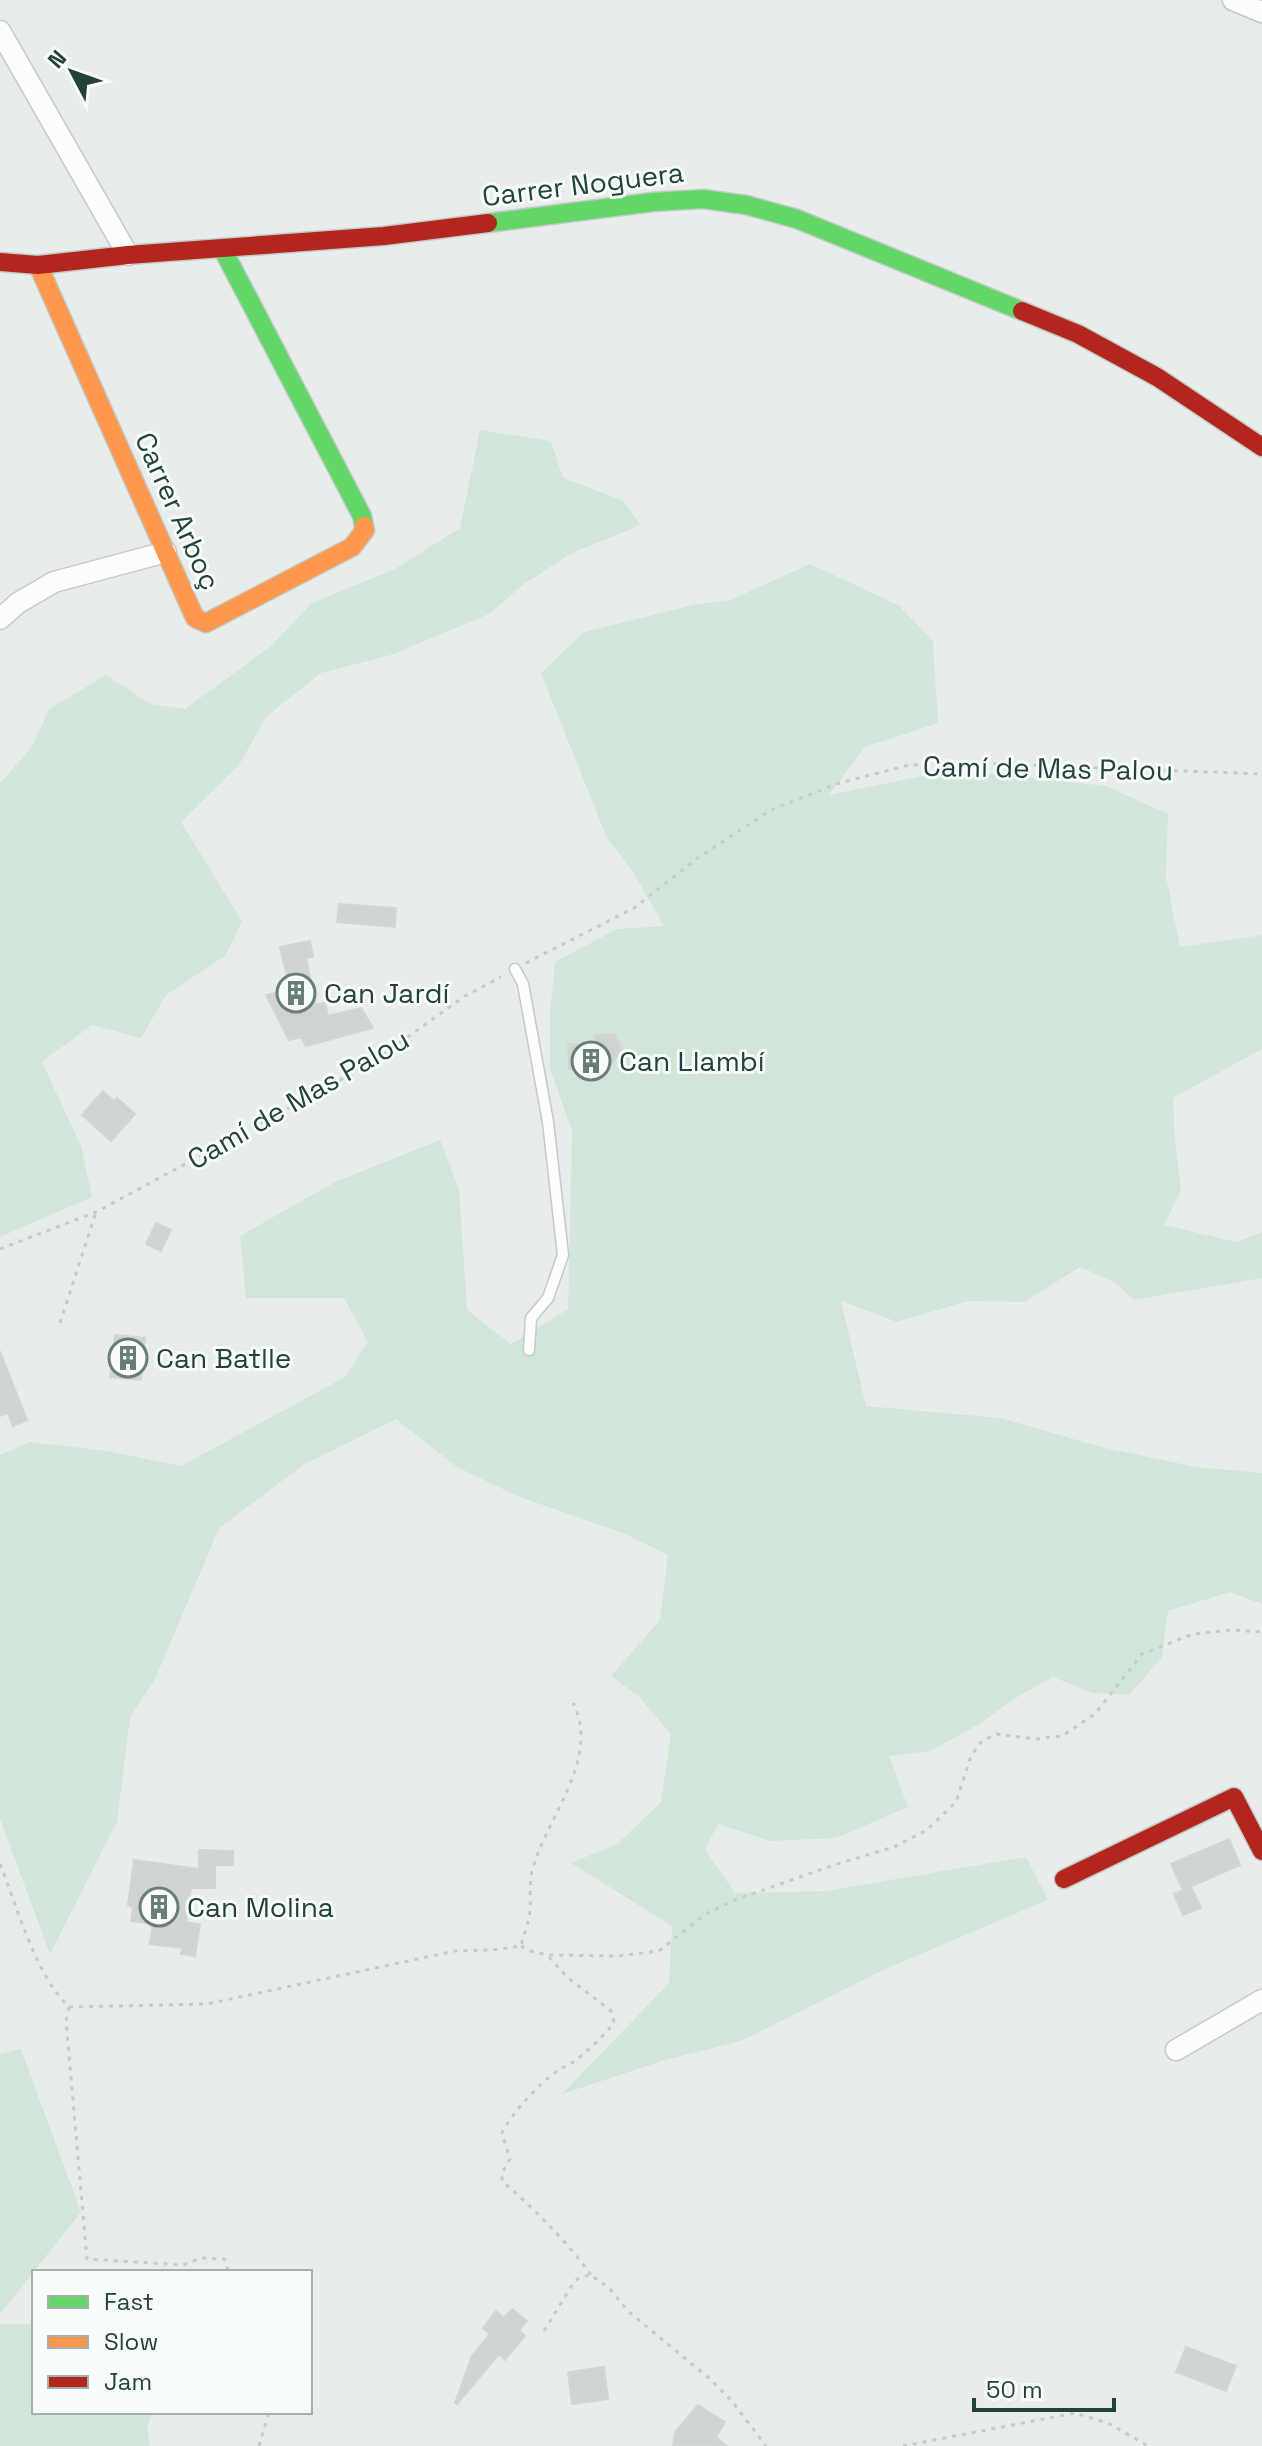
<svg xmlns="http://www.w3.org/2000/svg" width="1262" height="2446" font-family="'Space Grotesk',sans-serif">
<rect width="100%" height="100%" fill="#e8edeb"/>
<path fill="#d1e6d8" d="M480 430 551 441 563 478 622 500 641 525 572 553 524 584 489 614 391 655 321 673 266 717 239 765 181 822 242 921 226 955 166 995 141 1038 92 1025 42 1062 81 1146 92 1197 0 1237V783L32 747 49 709 106 675 150 704 185 709 271 646 312 603 395 569 460 528Z
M810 564 898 605 933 641 938 723 865 747 829 795 922 776 1000 774 1106 786 1168 814 1166 876 1180 947 1262 935V1049L1173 1098 1175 1141 1181 1190 1164 1225 1237 1242 1262 1232V1278L1134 1300 1115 1282 1080 1267 1024 1302 968 1301 897 1322 841 1301 866 1406 1000 1418 1101 1447 1196 1467 1262 1473V1604L1230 1592 1168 1611 1162 1657 1129 1695 1092 1693 1053 1677 1014 1699 981 1723 931 1751 889 1756 908 1807 836 1838 770 1841 718 1824 705 1849 735 1893 825 1891 1026 1857 1048 1900 881 1971 741 2041 665 2060 562 2094 669 1983 672 1926 571 1863 617 1844 661 1802 671 1734 639 1697 611 1676 660 1620 668 1555 623 1533 517 1496 457 1467 396 1419 303 1465 219 1528 156 1677 130 1718 117 1822 50 1954 0 1819V1455L30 1442 107 1451 181 1466 345 1377 368 1342 344 1298H246L240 1236 335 1182 440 1140 459 1189 467 1310 511 1344 568 1309 572 1131 550 1068V1013L555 962 617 929 664 926 633 872 607 838 541 673 584 632 693 605 730 600Z
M21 2049 81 2212 0 2314V2054Z
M0 2324H34V2412H153L147 2428 150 2446H0Z"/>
<path fill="#cfd4d2" stroke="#d1d6d4" stroke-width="2" d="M339 904 396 908 395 927 337 922Z
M310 941 313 957 306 958 316 1005 325 1003 328 1016 361 1008 373 1028 306 1046 301 1037 289 1040 266 995 290 990 280 947Z
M615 1034 616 1039 620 1043V1053L601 1076 592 1068 569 1069 568 1044H595V1035Z
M103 1091 114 1101 117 1098 135 1114 111 1141 82 1115Z
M156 1223 171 1230 161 1251 146 1244Z
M115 1335 145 1338 141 1380 110 1377Z
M0 1351 27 1420 13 1426 8 1413 0 1416Z
M1229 1839 1240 1865 1183 1890 1171 1864Z
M199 1850 233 1851V1865H215V1888H191L186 1922 200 1924 195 1956 181 1954 182 1948 150 1944 153 1924 131 1921 133 1908 128 1905 134 1860 199 1869Z
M1191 1887 1201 1908 1183 1915 1174 1894Z
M512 2309 527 2321 519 2330 525 2336 505 2360 499 2354 457 2404 455 2403 472 2356 490 2334 483 2328 496 2311 504 2318Z
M1186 2347 1236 2366 1226 2391 1176 2372Z
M604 2367 608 2399 572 2404 568 2372Z
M698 2405 725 2422 716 2437 727 2446H673L675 2432Z"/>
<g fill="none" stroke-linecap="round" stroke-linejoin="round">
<defs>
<path id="lane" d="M515 969 523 984 548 1122 563 1255 548 1298 531 1318 529 1350"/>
<path id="street" d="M1233 0 1262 12
M0 31 128 255
M0 619 18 603 54 582 166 552
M1176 2050 1262 2000"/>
<path id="fast" d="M488 223 653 202 703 199 746 205 797 219 1022 311
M222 248 362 516 364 526"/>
<path id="slow" d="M38 265 195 618 206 623 352 547 365 530 364 526"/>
<path id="jam" d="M0 262 38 265 128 255 384 236 488 223
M1022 311 1078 334 1157 377 1262 447
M1064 1879 1234 1797 1262 1851"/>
</defs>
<use href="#lane" stroke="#c5cac8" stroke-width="13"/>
<use href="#street" stroke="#c5cac8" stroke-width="23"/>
<use href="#fast" stroke="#c3cbc8" stroke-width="21"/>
<use href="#slow" stroke="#c3cbc8" stroke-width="21"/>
<use href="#jam" stroke="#c3cbc8" stroke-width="21"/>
<path stroke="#c3ccca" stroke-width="3" stroke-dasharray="4 6" stroke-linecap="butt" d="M526 963 634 908 699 857 771 810 836 784 909 765 973 763 1262 774
M0 1249 96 1212 232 1139 371 1063 465 996 501 977
M60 1323 96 1212
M0 1864C18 1909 35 1974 69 2007L207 2004 455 1951 492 1950 521 1946C524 1934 529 1922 530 1910 531 1898 529 1884 532 1872 544 1820 602 1759 573 1703
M521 1946 530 1951 548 1955 617 1956 659 1951 704 1915 732 1901 834 1865 894 1847 927 1830 956 1802 971 1756 982 1741 997 1734 1036 1739 1062 1736 1095 1714 1142 1654 1193 1634 1231 1630 1262 1632
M549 1957 567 1977 611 2011 614 2022C609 2031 583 2056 573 2062 568 2066 562 2067 557 2071 538 2085 512 2113 502 2133L510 2159 502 2173V2181C534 2209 566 2240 591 2275
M69 2007 66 2021 87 2259 183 2265 201 2258 224 2259 229 2272
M544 2331 574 2282 580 2277 591 2275 609 2288 629 2312 710 2379 731 2400 766 2446
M259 2446 269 2412
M903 2446 1075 2413 1108 2423 1148 2446"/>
<use href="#lane" stroke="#fcfcfc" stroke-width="10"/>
<use href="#street" stroke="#fcfcfc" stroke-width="20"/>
<use href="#fast" stroke="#63d668" stroke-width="18"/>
<use href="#slow" stroke="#ff974d" stroke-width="18"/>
<use href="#jam" stroke="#b3261e" stroke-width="18"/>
</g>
<defs>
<symbol id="building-ring" viewBox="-11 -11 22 22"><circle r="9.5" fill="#f7fbf9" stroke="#697e78" stroke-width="1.5"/><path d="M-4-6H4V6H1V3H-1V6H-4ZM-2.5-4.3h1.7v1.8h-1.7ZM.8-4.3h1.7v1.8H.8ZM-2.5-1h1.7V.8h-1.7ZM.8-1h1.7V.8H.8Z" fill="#697e78"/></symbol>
</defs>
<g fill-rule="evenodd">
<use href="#building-ring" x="274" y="971" width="44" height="44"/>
<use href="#building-ring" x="569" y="1039" width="44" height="44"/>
<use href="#building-ring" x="106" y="1336" width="44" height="44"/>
<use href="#building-ring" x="137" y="1885" width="44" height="44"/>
</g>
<g text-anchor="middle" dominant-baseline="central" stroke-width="6" stroke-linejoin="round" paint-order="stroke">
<g font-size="28" fill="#24423a" stroke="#f7fbf9">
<text transform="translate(583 184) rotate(-7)">Carrer Noguera</text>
<text transform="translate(178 511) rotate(66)">Carrer Arboç</text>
<text transform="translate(1048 768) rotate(1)">Camí de Mas Palou</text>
<text transform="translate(298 1099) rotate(-30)">Camí de Mas Palou</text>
</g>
<g font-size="28" fill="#24423a" stroke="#f7fbf9" text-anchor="start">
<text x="324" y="993">Can Jardí</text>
<text x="619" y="1061">Can Llambí</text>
<text x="156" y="1358">Can Batlle</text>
<text x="187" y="1907">Can Molina</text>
</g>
</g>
<rect x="32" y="2270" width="280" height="144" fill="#f7fbf9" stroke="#a3b1ad" stroke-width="2"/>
<rect x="48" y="2296" width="40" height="12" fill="#63d668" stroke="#a3b1ad" stroke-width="2"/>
<text x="104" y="2310" font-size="24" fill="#24423a">Fast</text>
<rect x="48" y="2336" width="40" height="12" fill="#ff974d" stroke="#a3b1ad" stroke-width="2"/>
<text x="104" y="2350" font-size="24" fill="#24423a">Slow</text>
<rect x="48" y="2376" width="40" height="12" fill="#b3261e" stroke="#a3b1ad" stroke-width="2"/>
<text x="104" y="2390" font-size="24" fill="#24423a">Jam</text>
<g transform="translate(72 72) rotate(311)" stroke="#f7fbf9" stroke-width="6" paint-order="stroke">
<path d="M0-6L14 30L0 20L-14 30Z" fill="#24423a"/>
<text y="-12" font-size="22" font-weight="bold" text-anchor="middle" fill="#24423a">N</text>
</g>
<path d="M974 2398v12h140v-12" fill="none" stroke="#24423a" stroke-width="4"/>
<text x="986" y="2398" font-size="24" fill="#24423a" stroke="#f7fbf9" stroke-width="6" paint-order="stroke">50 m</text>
</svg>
